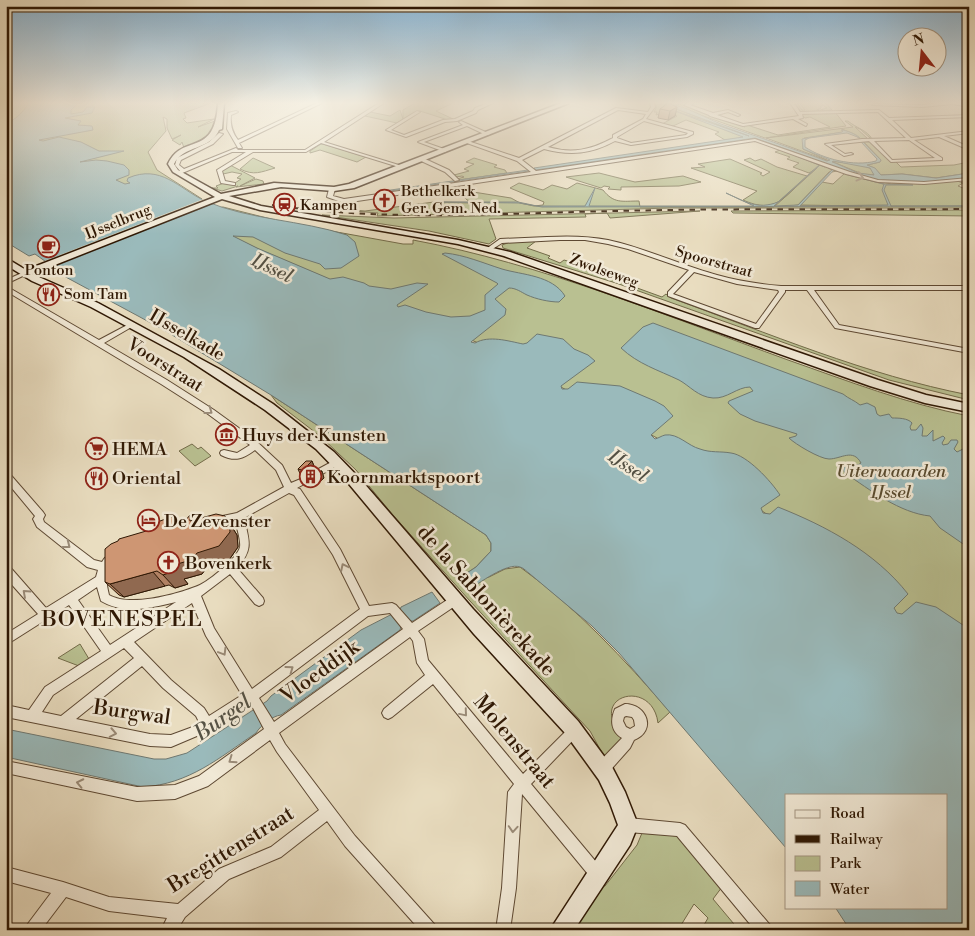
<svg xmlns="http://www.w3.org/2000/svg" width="975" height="936" font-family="'Libre Bodoni',serif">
<rect width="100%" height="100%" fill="#e9ddc0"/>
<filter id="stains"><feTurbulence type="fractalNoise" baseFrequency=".004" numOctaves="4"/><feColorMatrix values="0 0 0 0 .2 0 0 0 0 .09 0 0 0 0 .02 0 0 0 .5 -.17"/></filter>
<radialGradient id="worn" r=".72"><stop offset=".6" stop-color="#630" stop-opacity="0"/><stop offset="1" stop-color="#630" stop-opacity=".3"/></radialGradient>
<path fill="#b9c091" stroke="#746c4a" d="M6 103H211L184 113 186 118 183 119 187 123 214 119 198 127 215 121C213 141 201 141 184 148L182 142 180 145 172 140 181 135 172 139 167 128V119L163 117 166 131 148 152 157 170 202 199 175 209 80 163 6 123Z
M415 103H453L436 111 453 119 448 120 420 111 413 113 397 123 365 116 370 112 390 116 400 110 403 119V110Z
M653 103 669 106 749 137 725 140 715 134 719 132 686 120 673 126 662 124 677 116 666 112 656 115 657 112H654L657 106Z
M667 103 683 105 745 127 744 126 747 125 778 135 830 127 810 117 805 118 801 114 835 112 846 126 765 138Z
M793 103H797L802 110H805L799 103H826L832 110 817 111 827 108 821 104V108L815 111 800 112Z
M845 121H848C856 128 867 130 872 139L870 138 860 129 855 127 868 139 861 140 854 134 842 129 844 132 804 138 803 149 829 161 766 138 853 127Z
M861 142H870L890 161H895L901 167 954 165 969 162V170L963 169 969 171V173L936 178 902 174 881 175 874 168 867 165 880 162 881 160 864 142Z
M321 144H323L366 157 357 162 320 150 310 153V151Z
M780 150 837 171 832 172 833 170 829 172 798 205 790 206H862L799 205 822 182 833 184 845 173 891 184 957 181 963 183 958 186 968 190 965 192 969 194V208H672L377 216 378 213 306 207 310 205 335 202 339 203V209L365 211 434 202 471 203 460 194 467 191 511 198 520 203 534 206 543 205 544 202 510 188 519 183 543 190 552 185 567 189 577 183 603 190C614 204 622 201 639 201L640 207H774L817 168 809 173 793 167 799 163 787 159 790 157 775 152Z
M253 158 275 168C261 172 254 176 240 169Z
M474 158 497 165 494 167 505 170 507 173 458 180 457 179 464 177 462 176 456 177 454 175 469 171 464 169 474 164 466 162Z
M750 158 755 161 761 159 777 167 807 176C784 197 776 215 743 200L757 191 691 168 705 167 698 164 730 159 762 173 760 174 763 176 770 172 744 160Z
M831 161 862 165 872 169 874 175 862 174Z
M230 165 255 178 240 186 256 179 263 181 264 184 236 187 238 186 222 191 212 188H218L216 186 224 183 236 184 235 183 241 179 237 178 242 174 232 172 223 174 221 171Z
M599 173 635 182 683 176 701 182 679 186 621 187V190L608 189 610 187 604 186 601 188 566 177Z
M223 207 287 223 403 244H413V240C542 264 664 315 788 360 848 381 907 404 969 416V662L899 615 765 513 657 438 476 342 256 248 185 214Z
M969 210V216L733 213 731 211Z
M700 211 610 218 607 213 585 214 586 217 489 219 496 239 489 244 429 231 322 215 394 218Z
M536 241 527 248 550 256 548 258 560 263 564 260 587 267 585 269 662 297 666 294 671 298C768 333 866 375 969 395V400L889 380 616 283 503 248 502 245 510 242Z
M271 395 486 535 491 543V551L476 567 458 579 489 577 505 569 520 567C577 608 624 659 670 712L658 723C653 683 602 692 613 721 615 727 621 732 624 737L606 760 590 731 470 601 392 514 356 470 320 436 277 403Z
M192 444 198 449 201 447 211 456 195 466 179 451Z
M80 644 89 659 79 666 58 658Z
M642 833 679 836 722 887 713 899 739 930H701L708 918 694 904 678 930H574L602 886H605L637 845Z"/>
<path fill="#9ababb" stroke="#6f7972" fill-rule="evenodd" d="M28 103H78L71 110V114L83 112 87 107H95L92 113 65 118 81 121 78 125 92 126 93 130 39 140 43 141 59 137 81 142 99 151H124L80 162 96 160 107 161 124 165 129 170V175L116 180 125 184 130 183 127 181 128 178C161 164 178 188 205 201 250 220 301 220 347 235L355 242 359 256 341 268 325 269 320 264 285 253 253 237 233 236 257 248 330 279 343 277 364 283 369 286 391 289 417 283 428 284 397 305 398 307 405 305 426 312 451 317 470 316 485 310V295L498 284 497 283 442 254 445 253C465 255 483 263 502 269 522 275 552 275 565 296L559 302C549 302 536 299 527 295 521 292 516 288 509 288L495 299 506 309 505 315 471 342 475 343C489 335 508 341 523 344L527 343 537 334 563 339 574 349 588 355 595 361 561 386 562 389H568L577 382 620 386 655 401 664 406 673 416 651 435 655 439C659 438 661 436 665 435 678 433 688 446 700 449 711 453 720 451 731 453 747 455 771 481 780 495L761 508 763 513 770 514 778 507C826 526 875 552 908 594L894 608 897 613 902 614 916 602 936 607 969 629V930H850L835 907H946V795H786V848L619 653 592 626 530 574C527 572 524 568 520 567 507 562 478 584 467 591L458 579 476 567 491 551V543L486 535 271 395 164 330 62 275 63 274 35 254 29 256 6 242 10 239 6 236V123C13 122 26 110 28 103Z
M660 103C681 103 701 116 721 124 756 136 791 148 827 161L830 160 803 149 802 139 842 132 843 131 841 130C846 130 856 134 860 138L847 133 809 138 805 140V147C823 159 854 167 876 161L877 159 861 142H863L881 160 880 162 867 165 875 168 881 175 902 174 936 178 969 173V178L928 182H894L876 180 854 174 755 138 536 170 534 168 743 137 667 108 749 136ZM833 161 870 168 874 175 858 173 835 163 832 162Z
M781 150 825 167 820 165 774 206 798 205 832 170 828 168 834 170 800 206 888 205 882 190 884 184 845 174 883 184 913 185H886L884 190 891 206H969L542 207 519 203 443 202H518L537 206H585L595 188 589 206H754L726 193C746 202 757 210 778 202L819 165Z
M528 170 529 171 376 193 377 192Z
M653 323 843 394C849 399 854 400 860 405L867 403 875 407 877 414 880 416 889 414 892 418C898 418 908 418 912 423L910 427 911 430H916L921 424 923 428 922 436H927L933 430V441L943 436 945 438 942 443 943 445 948 444 951 440H957L958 442 954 449 957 452 969 446V452L965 456 969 458V548L940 528 930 516C900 513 870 490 845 473L843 470 846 463 858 465 861 463C853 448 841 459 829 459 820 459 795 444 789 438L796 436 797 434 755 421 740 414 728 403 729 401 753 391 750 387C737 387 727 399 713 398 698 397 690 386 679 380 658 370 638 364 621 348L643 327Z
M432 592 440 603 413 621H409L401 626 400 630 281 715C272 716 261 725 256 733 219 758 189 784 143 787L6 757V729L154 759H166L187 753 267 701 271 696 361 630 400 610 401 607Z"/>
<path fill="#e9ddc0" d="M206 198 214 202 50 268 42 262Z"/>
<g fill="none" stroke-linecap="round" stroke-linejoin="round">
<defs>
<path id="street" d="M317 103H322L239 143 242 148H238L227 129 228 113 236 111 238 112 231 115C230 125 232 132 238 140Z
M379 103H384L324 142 402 166V168L321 143 306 152H253L222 171 225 181 235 183V185H233L221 183 217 170 246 152H232L180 174 176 173 180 171 175 165 177 158 209 142 219 133 223 134 213 144 181 160 179 165 184 169 236 148 238 150H305Z
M488 103H493L478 110 476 113 457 121 445 122 406 137 386 130 417 111 420 112 391 130 404 135 443 120 455 119 473 111 475 108Z
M650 103H654L655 107 646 119 693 132V134L687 137 631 145 615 141C592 154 570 156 544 149L522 160 536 171 755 139 850 172 878 180 924 182 969 178V180L924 184 878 182 846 174 755 141 344 203 327 197 329 189 332 187 335 189 333 196 344 199 531 172 517 161 464 142 468 141 519 158 616 108 648 112 651 107ZM618 110 646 114 643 119 613 135V138C591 150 572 154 548 147ZM644 121 688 133 686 135 631 143 617 138V137Z
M688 103H694L690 105 713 113 728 110 740 115 738 116 728 112 717 115 743 124 799 116 790 103H794L800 112 879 110 889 118 969 115V117L892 120 911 138 969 131V133L944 136 969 147V150L939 137 914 140 942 158V160L891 162 869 141 831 145 845 154 851 153 853 154 844 156 825 144 862 139 906 138 878 112 802 114 803 118 798 119 807 124 806 126 793 119 743 126 710 116 709 115 684 105ZM909 140 935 158 892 160 874 141Z
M941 103H959L969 105V107L953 104 922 107 872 105 874 104 922 105Z
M461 121 490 134 486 135 467 126 424 142 447 150 445 152 418 142 463 125 459 122Z
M419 158H423L449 170 459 180 455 181 445 172 419 160Z
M547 237C567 236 588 236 608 240 645 248 680 265 717 275 738 281 759 284 781 286H969V290H814L839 325 969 349V353L835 328 807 290H785V292L759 328H755L668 296V292L689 270 628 249 608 244 585 240H560L502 243 491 250 486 249 500 239ZM694 272 737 284 778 290 779 292 756 324 673 294Z
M24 272 29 273 6 284V280Z
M6 286 99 340 131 323H135V325L104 343 167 380 214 410 254 439 282 465 291 483 303 478 306 479 307 481 306 483 297 488 300 489 340 549 369 606 392 603 396 605 412 623 450 598 454 596 458 598 459 601 458 604 418 631 424 639 428 660 523 774 570 727 574 725 578 727 580 731 578 735 531 784 602 869 604 874 602 879 597 881 592 879 522 794 516 888 510 930H496L502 888 508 792 514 784 433 684 392 717 388 719 384 717 382 713 384 709 425 675 417 663 413 641 410 637 279 733 285 744 355 836 435 925 437 930H420L345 846 327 821 281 857 229 879 185 917 177 930H161L167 918 109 911 66 897 41 930H25L27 925 51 893 6 881V867L63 882 109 897 178 904 219 869 271 847 319 810 277 752 270 740 208 786 175 799 137 801 6 773V761L137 787 175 785 199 776 264 729 253 708 249 704 212 728 211 730 171 747 150 746 6 717V705L29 710 45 687 101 651 69 605 6 645V634L38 614 6 578V566L10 567 46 608 96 577 98 570 87 567 37 527 33 519 35 516 6 481V472L9 473 43 512 45 515 43 519 44 522 94 560 102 562C105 557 110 552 117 554L118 557C116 561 113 563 110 567 104 575 107 586 109 595 130 607 174 595 195 587 206 584 237 559 240 547 241 540 237 528 235 521L216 525 213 524 211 521 213 518 237 513 284 487 276 470 255 450C243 459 235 462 221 455L220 453 221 451 224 450 237 453 250 445 208 414 161 384 6 291ZM289 493 294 495 333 555 360 609 252 689 214 628 201 596 230 574 255 604 259 606 263 604 264 601 263 598 237 568C254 549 249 541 244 518ZM97 587 101 601C124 615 151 608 176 602L110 645 78 600ZM192 603 206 636 242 695 209 716 204 708 171 680 134 642ZM390 613 403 629 274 722 259 698 368 616ZM124 648 134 658 61 716 42 712 53 695ZM142 666 163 688 196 716 199 722 190 728 171 735 150 734 76 719Z
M337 459 341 462 340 464 317 477H311L310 475 311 473Z
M625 704C647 704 657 731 634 740L630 748 607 774 602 775 597 774 596 769 597 764 622 738C611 732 610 720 615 709ZM626 716 632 717 634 720 635 726 630 729 626 727 623 721 624 717Z
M628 818 680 823 685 825 770 925 772 930H755L677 836 628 832 623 830 621 825 623 820Z"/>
<path id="secondary" d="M218 103H224L222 129 219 130C211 150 183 145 174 164L178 170 221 194 274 183 334 187 349 184 561 103H569L354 188 334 191 281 187 229 196 261 206 458 240 510 252 878 380 926 395 969 404V412L925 403 870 386 504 256 458 244 260 210 222 199 32 274 98 303 219 369 273 404 334 452 362 481 473 609 578 721 612 767 625 792 638 825 630 845 574 930H550L618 825 610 803 599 780 565 733 474 634 344 478 316 449 265 410 184 357 91 307 32 281 6 265V258L26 270 215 197 173 172 168 164C183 132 215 159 218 103Z"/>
</defs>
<use href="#street" stroke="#5e4933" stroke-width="2"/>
<use href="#secondary" stroke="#2f1804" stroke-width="3"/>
<use href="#street" fill="#f1e9d6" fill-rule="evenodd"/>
<use href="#secondary" fill="#f1e9d6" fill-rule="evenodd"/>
<path stroke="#2f1804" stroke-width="2" stroke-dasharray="5.5 5.5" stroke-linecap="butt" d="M272 205C388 222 501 213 618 211 735 208 852 210 969 209"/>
</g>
<path fill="#b18163" stroke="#2f1804" d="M677 107 675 116 668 120 658 118 660 109Z
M378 193 392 200 393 207 383 209 379 200Z
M312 461 315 469 312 471 324 478 318 483 306 486 303 478 304 477 301 476 298 469Z
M225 516 237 535 238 547 229 560 207 567 202 574 184 579 188 584 175 588 169 585 165 586 124 597 119 595 105 582 194 520Z"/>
<path fill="#906950" stroke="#2f1804" d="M677 107 675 116 668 120 670 111Z
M392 200 393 207 383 209 382 202Z
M312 461 315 469 308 474 306 467Z
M322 471 324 478 318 483 306 486 303 478Z
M225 516 237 535 238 547 229 560 207 567 202 574 184 579 188 584 175 588 163 575 167 567 224 521Z
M153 572 165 586 124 597 110 584Z"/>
<path fill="#ce9673" stroke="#2f1804" d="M668 103 677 107 670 111 660 109Z
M388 191 392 200 382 202 378 193Z
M306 461H312L306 467 308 471H322L316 475 303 478 306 474 305 471 298 469Z
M216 514 225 516 224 521 229 520 230 532 219 546 197 553 191 560 167 567 177 570 163 575 157 571 110 584 105 582V549L111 544 118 541 119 539 153 529 160 521 171 517 185 521 190 515V521Z"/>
<defs><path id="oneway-chevron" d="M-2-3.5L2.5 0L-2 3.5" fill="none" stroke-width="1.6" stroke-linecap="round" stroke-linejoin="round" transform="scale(1.25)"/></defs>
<g stroke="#9a8b78">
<use href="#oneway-chevron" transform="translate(860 177) rotate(15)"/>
<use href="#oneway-chevron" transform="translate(209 411) rotate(36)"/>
<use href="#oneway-chevron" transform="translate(67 545) rotate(38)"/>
<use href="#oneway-chevron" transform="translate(344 567) rotate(-116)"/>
<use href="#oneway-chevron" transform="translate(26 593) rotate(-138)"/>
<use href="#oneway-chevron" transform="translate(223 652) rotate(59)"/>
<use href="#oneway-chevron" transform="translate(290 669) rotate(-36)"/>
<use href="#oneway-chevron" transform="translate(464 713) rotate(50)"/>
<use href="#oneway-chevron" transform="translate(113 733) rotate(11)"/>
<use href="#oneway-chevron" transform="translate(232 760) rotate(145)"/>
<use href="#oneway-chevron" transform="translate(80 783) rotate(-168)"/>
<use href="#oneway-chevron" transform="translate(513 829) rotate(94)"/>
</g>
<linearGradient id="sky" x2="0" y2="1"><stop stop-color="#89b6d6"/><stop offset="0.44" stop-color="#f5f0e3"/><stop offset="1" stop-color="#f5f0e3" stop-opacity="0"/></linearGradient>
<rect width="975" height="234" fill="url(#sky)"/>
<defs>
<symbol id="church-ring" viewBox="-11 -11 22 22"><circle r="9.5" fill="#f1e9d6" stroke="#8f2418" stroke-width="1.5"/><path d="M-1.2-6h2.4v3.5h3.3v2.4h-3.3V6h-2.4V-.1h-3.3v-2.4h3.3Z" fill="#8f2418"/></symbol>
<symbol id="station-ring" viewBox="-11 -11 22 22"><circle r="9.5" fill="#f1e9d6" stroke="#8f2418" stroke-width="1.5"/><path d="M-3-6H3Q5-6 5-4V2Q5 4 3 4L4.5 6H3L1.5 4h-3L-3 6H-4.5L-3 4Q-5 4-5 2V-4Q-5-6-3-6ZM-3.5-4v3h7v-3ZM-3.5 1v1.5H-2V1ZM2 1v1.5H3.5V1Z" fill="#8f2418"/></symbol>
<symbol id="cafe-ring" viewBox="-11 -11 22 22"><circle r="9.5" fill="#f1e9d6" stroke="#8f2418" stroke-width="1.5"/><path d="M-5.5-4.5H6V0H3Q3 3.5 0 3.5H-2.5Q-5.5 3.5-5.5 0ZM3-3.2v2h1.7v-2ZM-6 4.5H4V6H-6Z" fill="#8f2418"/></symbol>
<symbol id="restaurant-ring" viewBox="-11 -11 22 22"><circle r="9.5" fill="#f1e9d6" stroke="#8f2418" stroke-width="1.5"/><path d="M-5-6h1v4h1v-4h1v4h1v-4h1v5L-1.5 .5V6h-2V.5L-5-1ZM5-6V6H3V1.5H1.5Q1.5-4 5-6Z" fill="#8f2418"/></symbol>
<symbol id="museum-ring" viewBox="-11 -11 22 22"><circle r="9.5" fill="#f1e9d6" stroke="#8f2418" stroke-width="1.5"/><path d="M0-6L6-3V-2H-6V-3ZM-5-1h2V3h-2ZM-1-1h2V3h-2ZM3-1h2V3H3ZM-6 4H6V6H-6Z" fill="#8f2418"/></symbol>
<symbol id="supermarket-ring" viewBox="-11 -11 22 22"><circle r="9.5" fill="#f1e9d6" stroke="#8f2418" stroke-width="1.5"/><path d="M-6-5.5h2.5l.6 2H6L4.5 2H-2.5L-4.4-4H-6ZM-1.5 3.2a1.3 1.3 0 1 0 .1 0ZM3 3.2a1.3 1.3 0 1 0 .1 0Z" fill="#8f2418"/></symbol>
<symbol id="building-ring" viewBox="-11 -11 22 22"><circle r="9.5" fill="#f1e9d6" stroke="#8f2418" stroke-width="1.5"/><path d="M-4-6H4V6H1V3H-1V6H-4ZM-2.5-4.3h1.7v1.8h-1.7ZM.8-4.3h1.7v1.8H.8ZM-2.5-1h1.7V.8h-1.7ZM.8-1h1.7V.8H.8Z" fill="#8f2418"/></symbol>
<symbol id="hotel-ring" viewBox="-11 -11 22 22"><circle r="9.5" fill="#f1e9d6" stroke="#8f2418" stroke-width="1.5"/><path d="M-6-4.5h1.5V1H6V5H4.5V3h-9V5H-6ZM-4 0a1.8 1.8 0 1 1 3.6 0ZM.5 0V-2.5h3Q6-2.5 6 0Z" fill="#8f2418"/></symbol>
</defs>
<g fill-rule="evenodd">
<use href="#church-ring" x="372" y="188" width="25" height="25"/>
<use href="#station-ring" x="272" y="192" width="25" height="25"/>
<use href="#cafe-ring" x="36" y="234" width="25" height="25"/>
<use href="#restaurant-ring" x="36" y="282" width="25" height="25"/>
<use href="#museum-ring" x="214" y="422" width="25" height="25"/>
<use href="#supermarket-ring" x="84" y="436" width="25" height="25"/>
<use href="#building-ring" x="298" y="464" width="25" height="25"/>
<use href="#restaurant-ring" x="84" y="466" width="25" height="25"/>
<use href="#hotel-ring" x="136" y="508" width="25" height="25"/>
<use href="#church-ring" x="156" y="550" width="25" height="25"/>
</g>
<g text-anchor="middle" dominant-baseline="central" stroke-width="5" stroke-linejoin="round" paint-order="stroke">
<g font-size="15" fill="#2f1804" stroke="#f1e9d6" text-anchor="start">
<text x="401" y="191">Bethelkerk<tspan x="401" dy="17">Ger. Gem. Ned.</tspan></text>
<text x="300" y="205">Kampen</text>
<text x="49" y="270" text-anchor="middle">Ponton</text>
<text x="64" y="294">Som Tam</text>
</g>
<g font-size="15" fill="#2f1804" stroke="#f1e9d6">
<text transform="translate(118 222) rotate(-22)">IJsselbrug</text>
<text transform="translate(714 262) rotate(16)">Spoorstraat</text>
<text transform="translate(604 271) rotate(20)">Zwolseweg</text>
</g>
<g font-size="18" fill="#2f1804" stroke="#f1e9d6">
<text transform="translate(187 335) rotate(30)">IJsselkade</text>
<text transform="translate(165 365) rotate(32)">Voorstraat</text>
</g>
<g font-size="18" fill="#2f1804" stroke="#f1e9d6" text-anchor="start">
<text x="242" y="435">Huys der Kunsten</text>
<text x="112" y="449">HEMA</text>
<text x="327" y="477">Koornmarktspoort</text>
<text x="112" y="478">Oriental</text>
<text x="164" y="521">De Zevenster</text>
<text x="185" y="563">Bovenkerk</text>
</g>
<g font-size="18" font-style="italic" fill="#584a2e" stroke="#f1e9d6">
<text x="891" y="471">Uiterwaarden<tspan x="891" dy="21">IJssel</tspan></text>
</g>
<g font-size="19" font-style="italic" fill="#545144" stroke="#f1e9d6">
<text transform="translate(272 268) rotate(26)">IJssel</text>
<text transform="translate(628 466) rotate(34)">IJssel</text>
</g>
<g font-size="21" fill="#2f1804" stroke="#f1e9d6">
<text transform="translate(486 601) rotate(48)">de la Sablonièrekade</text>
<text transform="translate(320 672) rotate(-36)">Vloeddijk</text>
<text transform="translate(132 713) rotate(8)">Burgwal</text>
<text transform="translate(514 742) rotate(50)">Molenstraat</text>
<text transform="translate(231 850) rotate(-32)">Bregittenstraat</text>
</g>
<g font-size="22" letter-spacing="1" fill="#2f1804" stroke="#f1e9d6">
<text x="122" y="619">BOVENESPEL</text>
</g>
<g font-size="22" font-style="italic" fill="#545144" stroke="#f1e9d6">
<text transform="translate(223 718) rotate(-35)">Burgel</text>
</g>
</g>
<rect width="975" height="936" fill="none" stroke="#e9ddc0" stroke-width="25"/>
<rect x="8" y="8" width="960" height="921" fill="none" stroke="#2f1804" stroke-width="2.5"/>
<rect x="12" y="12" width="950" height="911" fill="none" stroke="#2f1804"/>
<rect x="785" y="794" width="162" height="115" fill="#f1e9d6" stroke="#a39582"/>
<rect x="795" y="810" width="25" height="8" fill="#f1e9d6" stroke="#a39582"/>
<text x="830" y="818" font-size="15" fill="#2f1804">Road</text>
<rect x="795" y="835" width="25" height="8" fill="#2f1804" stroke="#a39582"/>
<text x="830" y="844" font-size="15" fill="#2f1804">Railway</text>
<rect x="795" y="856" width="25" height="15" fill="#b9c091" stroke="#a39582"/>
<text x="830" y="868" font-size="15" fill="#2f1804">Park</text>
<rect x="795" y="881" width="25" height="15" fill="#9ababb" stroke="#a39582"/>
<text x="830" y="894" font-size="15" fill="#2f1804">Water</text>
<g transform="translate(922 52) rotate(344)"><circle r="24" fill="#f1e9d6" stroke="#a39582"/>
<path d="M0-4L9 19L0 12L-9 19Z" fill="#8f2418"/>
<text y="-8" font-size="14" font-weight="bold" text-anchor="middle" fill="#2f1804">N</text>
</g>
<rect width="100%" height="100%" filter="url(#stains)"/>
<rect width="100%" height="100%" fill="url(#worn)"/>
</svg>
